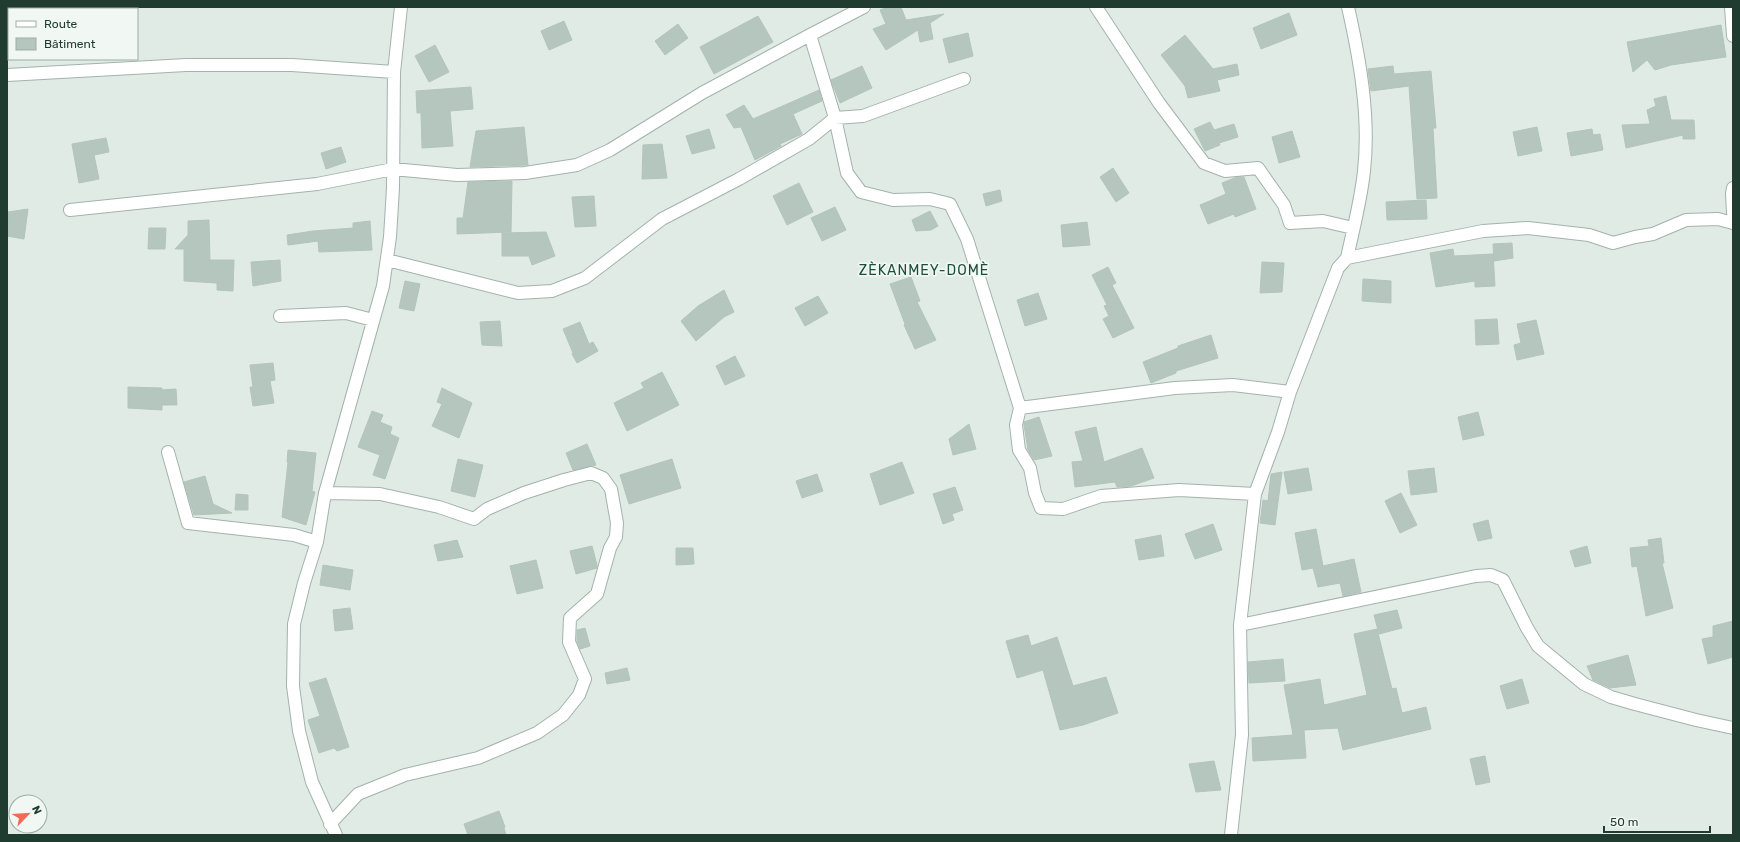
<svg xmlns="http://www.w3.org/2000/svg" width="1740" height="842" font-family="Rubik,sans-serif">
<rect width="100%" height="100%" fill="#e0ebe5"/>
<path fill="#b5c6be" stroke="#b2c5bb" d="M888 7H901L906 20 944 14 930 23 933 39 920 42 918 30 886 50 873 29 886 24 880 10Z
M1289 13 1297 35 1261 49 1253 28Z
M758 16 773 42 714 74 700 47Z
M564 21 572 40 549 50 541 31Z
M678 24 688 38 665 55 655 41Z
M1721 25 1726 57 1671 65 1655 70 1647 60 1633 72 1627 42Z
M968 33 973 56 949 63 943 39Z
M1185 35 1213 69 1237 64 1239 75 1217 80 1220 91 1188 98 1185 86 1161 55Z
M435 45 449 72 429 82 415 56Z
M862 66 872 88 840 103 831 80Z
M1393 66 1394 74 1431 71 1436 128H1433L1437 198 1417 199 1409 86 1371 91 1368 69Z
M471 87 473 109 450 111 453 146 422 148 421 113H417L416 91Z
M819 90 822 101 793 114 802 134 780 144 781 146 755 160 741 127 734 128 726 115 744 105 753 119Z
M1666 96 1671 120H1694L1695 139H1683V135L1626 148 1622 125 1650 124 1647 110 1656 106 1654 99Z
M1210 122 1214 130 1234 124 1238 137 1219 143 1220 145 1205 151 1194 129Z
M524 127 528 165 470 167 476 131Z
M1537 127 1542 151 1518 156 1513 132Z
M709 129 715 148 692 154 686 136Z
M1592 129 1593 135 1600 134 1603 150 1571 156 1567 133Z
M1292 131 1300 157 1279 163 1272 137Z
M106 138 109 152 94 155 99 179 79 183 72 144Z
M662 144 667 178 642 179 643 145Z
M341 147 346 162 326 169 321 153Z
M1113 168 1129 193 1116 202 1100 177Z
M1237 177H1244L1256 209 1235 217 1234 214 1208 224 1200 205 1226 194 1222 183Z
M512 181 511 232 457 234V218H463L468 182Z
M799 183 813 212 787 225 773 196Z
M1000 190 1002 201 986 206 983 194Z
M594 196 596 226 575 227 572 197Z
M1426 200 1427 219 1387 220 1386 202Z
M835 207 846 230 822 241 811 218Z
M28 209 24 239 7 236 8 212Z
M930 211 938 226 931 230 916 231 912 220Z
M209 220 210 260H234L233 291 217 290V283L184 281V249H175L188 235V221Z
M370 221 372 250 319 252 318 241 288 245 287 235 313 231 353 228V223Z
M1087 222 1090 245 1063 247 1061 225Z
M149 228H166L165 249H148Z
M546 232 555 256 532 265 529 256H502V233Z
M1512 243 1513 258 1494 261 1493 244Z
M1453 249 1454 256 1493 254 1495 286 1475 287V281L1436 287 1430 253Z
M280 260 281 281 253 286 251 262Z
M1262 262 1284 263 1282 292 1260 293Z
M1108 267 1116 283 1112 285 1134 328 1113 338 1103 319 1109 316 1104 306 1107 305 1092 275Z
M911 277 920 301 917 302 936 340 915 349 904 325 905 324 890 284Z
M1363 279 1391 281V303L1362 301Z
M405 281 420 284 414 311 399 308Z
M724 290 734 312 724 317 696 341 681 321 698 306Z
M1038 293 1047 319 1025 326 1017 300Z
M818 296 828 313 805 326 795 308Z
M1497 319 1499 344 1476 345 1475 320Z
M1536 320 1544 354 1517 360 1514 345 1521 343 1517 324Z
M500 321 502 346 482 345 480 322Z
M580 322 589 344 593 342 598 351 577 363 572 354 573 353 563 329Z
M1211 335 1218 358 1176 371V373L1151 383 1143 362 1178 348V346Z
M735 356 745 376 725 385 716 366Z
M273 363 275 380 270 381 274 403 253 406 250 387H253L250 365Z
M662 372 679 405 627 431 614 403 644 388 641 383Z
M128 387 162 388V390L176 389 177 405H162V410L128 408Z
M442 388 472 403 459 438 432 426 442 404 437 402Z
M372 411 383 415 380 422 392 427 390 434 399 438 385 479 373 475 380 455 358 447Z
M1478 412 1484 435 1463 440 1458 417Z
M1039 417 1052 456 1034 460 1028 450 1024 425V422Z
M969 424 976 449 953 455 949 439Z
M1096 427 1104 462 1142 448 1154 478 1131 486 1117 487 1115 482 1075 487 1072 462 1083 461 1075 432Z
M587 444 596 465 573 470 566 453Z
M288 450 316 453 312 491 315 492 306 525 282 517 288 462H287Z
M458 459 483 465 475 497 451 491Z
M672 459 681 488 629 504 620 475Z
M902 462 914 493 880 505 870 474Z
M1308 468 1312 490 1288 494 1284 472Z
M1434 468 1437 492 1411 495 1408 471Z
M1282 472 1275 525 1260 523 1263 500 1268 501 1271 474Z
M817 474 823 491 802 498 796 481Z
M205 476 213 504 232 513 194 515 184 482Z
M955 487 963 510 952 514 954 520 943 524 933 494Z
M1401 493 1417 525 1400 533 1385 501Z
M236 494 248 495V510H235Z
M1488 520 1492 538 1478 541 1473 524Z
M1213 524 1222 550 1195 559 1185 534Z
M1316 529 1323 566 1354 559 1361 592 1343 596 1340 583 1318 587 1313 568 1302 570 1295 533Z
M1161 535 1164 556 1139 560 1135 540Z
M1661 538 1664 563H1662L1673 608 1646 616 1637 566 1632 567 1630 548 1649 546 1648 540Z
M457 540 463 557 438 561 434 545Z
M592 546 597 565V568L576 574 570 551Z
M1587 546 1591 563 1575 567 1570 551Z
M676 548H693L694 564 676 565Z
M536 560 543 588 517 594 510 566Z
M323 565 353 570 350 590 320 585Z
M350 608 353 629 335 631 333 610Z
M1397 610 1402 628 1379 634 1374 615Z
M1733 621V657L1708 664 1702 639 1713 637V626Z
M585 628 590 646 580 649 577 641V630Z
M1377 629 1392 689 1396 688 1402 713 1426 707 1431 729 1343 750 1338 728 1304 730 1306 758 1253 761 1252 738 1293 735 1284 685 1320 679 1324 705 1367 695 1354 634Z
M1028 635 1031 646 1057 637 1073 686 1106 677 1118 713 1083 725 1060 730 1043 670 1017 678 1006 641Z
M1628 655 1636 685 1610 688 1593 680 1587 666Z
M1283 659 1285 681 1249 683 1248 662Z
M627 668 630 680 607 684 605 673Z
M326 678 349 747 337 751 334 748 319 753 308 720 320 716 309 683Z
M1522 679 1529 703 1507 709 1500 686Z
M1485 756 1490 782 1476 785 1470 759Z
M1214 761 1221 790 1196 792 1189 764Z
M499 811 505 827 504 828 506 835H468L464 824Z"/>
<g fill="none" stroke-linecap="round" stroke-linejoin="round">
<defs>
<path id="street" d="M1096 7 1159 103 1204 163 1225 171 1258 168 1284 205 1290 223 1323 221 1353 228
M1731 7 1733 36
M810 35 835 118 847 173 861 192 893 200 930 199 950 204 967 239 1020 408 1016 425 1019 450 1030 468 1035 493 1041 508 1063 509 1101 496 1179 490 1255 494
M7 75 186 65H292L394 72
M1733 188 1732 194 1733 213
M70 210 317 184 393 169 457 175 525 173 577 165 610 150 702 93 810 35 864 7
M1347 258 1483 231 1528 228 1589 235 1613 243 1635 237 1653 234 1686 220 1718 219 1733 223
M387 260 518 293 552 291 585 278 662 219 739 179 809 139 835 118 863 116 964 79
M280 316 346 313 373 320
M1020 408 1175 388 1233 385 1290 392
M168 452 188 523 294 535 317 542
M325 493 380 494 439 507 474 519 487 509 524 493 564 480 591 473 603 478 611 489 617 523 616 537 610 548 597 594 570 618 569 642 585 679 579 695 563 715 537 733 478 758 405 775 358 794 330 824
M1240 625 1476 576 1491 575 1503 580 1527 628 1538 646 1584 684 1611 697 1635 704 1696 720 1733 728
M336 835 312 782 299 731 293 686 294 624 304 583 317 542 325 493 383 286 390 237 393 188 394 72 401 7
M1231 835 1242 735 1240 625 1255 494 1278 432 1290 392 1338 268 1347 258C1353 230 1361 200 1364 171 1370 117 1360 60 1348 7"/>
</defs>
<use href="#street" stroke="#a3b3ab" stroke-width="14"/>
<use href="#street" stroke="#fff" stroke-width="12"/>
</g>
<g text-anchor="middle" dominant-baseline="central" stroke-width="3.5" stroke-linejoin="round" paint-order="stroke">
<g font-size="14" letter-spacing="1" fill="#1c4e3c" stroke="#f1f8f3">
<text x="924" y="270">ZÈKANMEY-DOMÈ</text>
</g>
</g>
<rect width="1740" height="842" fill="none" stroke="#203c31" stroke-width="16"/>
<rect x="8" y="8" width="130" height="52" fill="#f1f8f3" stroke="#9dada5"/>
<rect x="16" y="21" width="20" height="6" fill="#ffffff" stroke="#9dada5"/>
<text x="44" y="28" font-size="12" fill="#203c31">Route</text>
<rect x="16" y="38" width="20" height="12" fill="#b5c6be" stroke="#9dada5"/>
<text x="44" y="48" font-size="12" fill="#203c31">Bâtiment</text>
<g transform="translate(28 814) rotate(65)"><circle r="19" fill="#f1f8f3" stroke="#9dada5"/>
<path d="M0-3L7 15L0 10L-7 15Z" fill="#f56955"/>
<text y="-6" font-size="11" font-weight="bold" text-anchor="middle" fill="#203c31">N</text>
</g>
<path d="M1604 826v6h106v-6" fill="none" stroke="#203c31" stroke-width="2"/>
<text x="1610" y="826" font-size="12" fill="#203c31" stroke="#f1f8f3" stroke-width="3" paint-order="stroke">50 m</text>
</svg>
